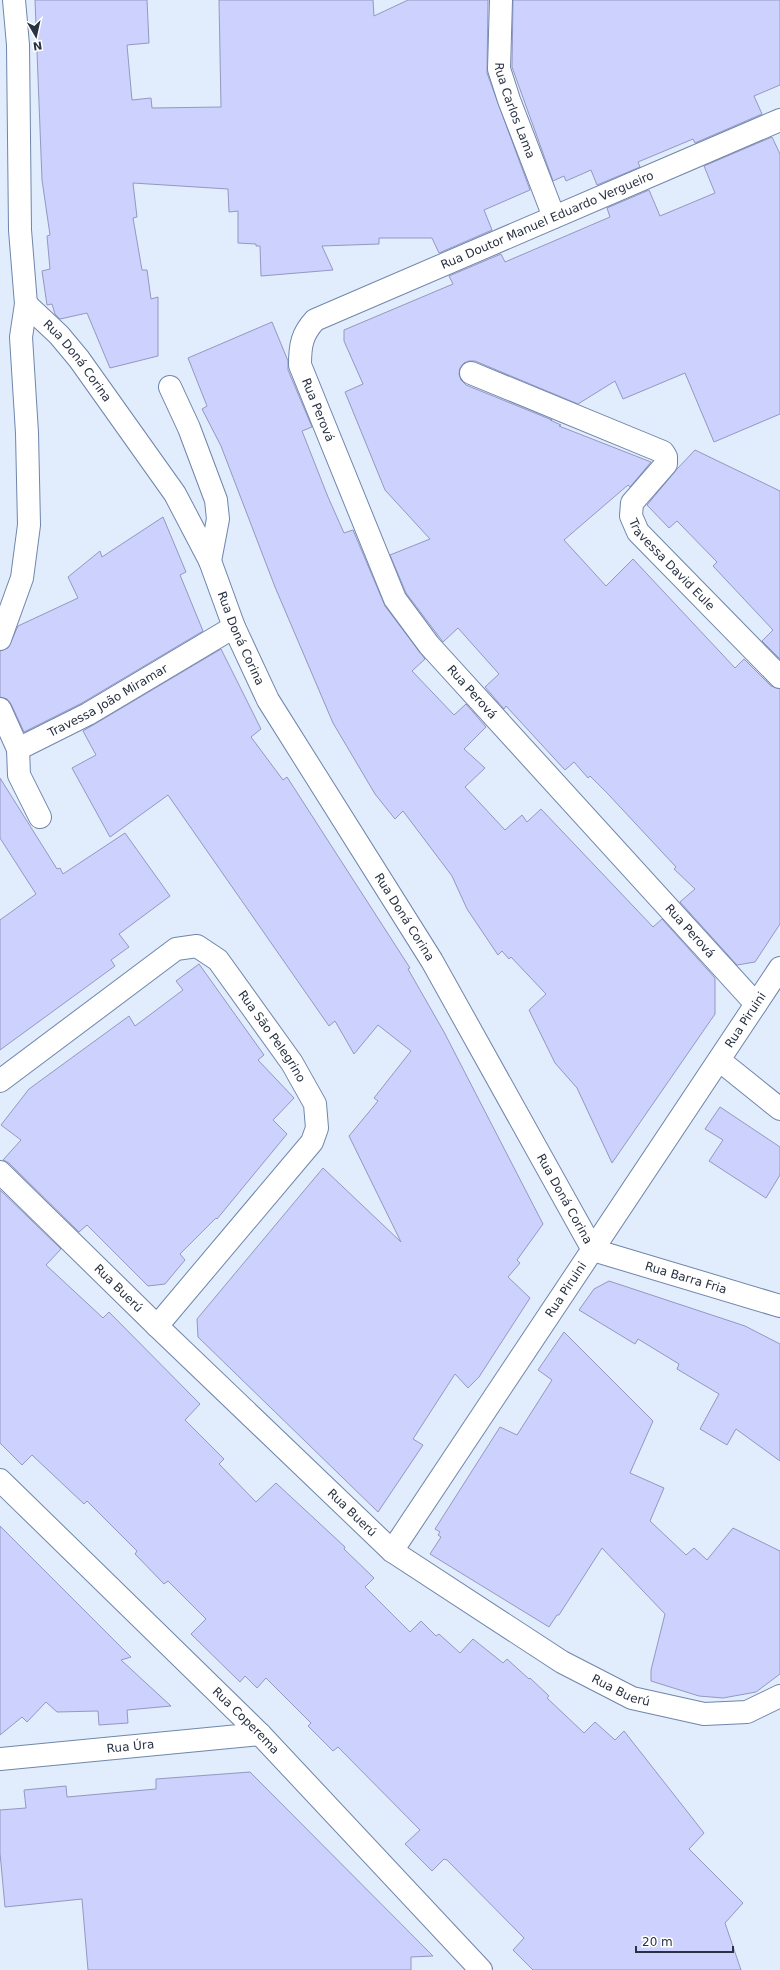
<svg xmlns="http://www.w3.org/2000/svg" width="780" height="1970" font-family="'DejaVu Sans',sans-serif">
<rect width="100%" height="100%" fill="#e1ecfc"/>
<path fill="#ccd1fd" stroke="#9498c2" d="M35 0H147L149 43 127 45 132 100 151 98 152 108 221 107 219 0H373L374 16 408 0H488L487 73 530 190 484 210 492 230 439 253 432 238H379V244L322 246 333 270 261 276 260 246H256V244L238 243V211L229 212 228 189 133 183 137 217 133 218 142 270H147L151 299 158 297V356L110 368 87 313 60 319 55 314 52 304 47 305 42 271 50 269 47 236 50 235 42 180Z
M513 0H780V85L754 96 762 114 695 143 693 139 638 162 640 167 597 185 591 170 566 181 564 176 553 181 512 67Z
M772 137 780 154V414L714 442 685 373 623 399 615 381 578 404 475 361H469L464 363 460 368 459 374 461 380 466 385 552 420H550L561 425 559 426 651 462 630 487 628 485 564 540 606 586 633 559 735 668 744 659 771 686 780 689V924L755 962 737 965 680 902 695 889 674 869 676 867 608 794 590 776 588 778 574 762 565 770 506 706 504 709 485 687 499 674 458 628 443 642 406 593 390 555 430 539 385 490 345 392 363 384 344 341V330L453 284 449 276 501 254 505 262 610 217 607 208 649 190 660 216 715 193 704 166Z
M272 322 288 361V370L312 427 302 431 328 497 344 533 353 530 385 606 425 659 412 671 454 715 466 704 486 727 464 749 485 768 465 787 505 830 522 815 527 822 541 809 653 927 662 919 715 978V1014L612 1163 577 1088 555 1063 529 1010 546 994 511 957 509 959 502 951 498 955 467 909 452 876 403 811 395 819 375 794 333 723 275 587 221 446 202 409 207 406 188 358Z
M695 450 780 491V659L762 641 773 630 713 566 717 562 677 521 669 528 647 505 677 469Z
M163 517 186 572 180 575 203 631 82 703 24 732 11 704 7 699 0 697V651L8 648 18 626 78 598 68 577 100 551 102 557Z
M221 649 261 729 251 737 283 780 287 777 410 968 408 969 444 1032 543 1224 517 1260 520 1263 508 1277 530 1298 479 1377 468 1388 455 1374 413 1439 423 1445 378 1512 198 1337 197 1319 323 1168 401 1242 349 1136 378 1101 374 1098 411 1051 378 1025 354 1054 335 1021 329 1026 168 795 110 837 72 768 96 755 83 731Z
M0 778 57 869 60 868 63 874 125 833 170 896 119 934 129 947 111 960 115 966 0 1050V920L36 894 0 838Z
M199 964 264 1055 258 1060 294 1098 273 1120 287 1134 217 1219 216 1218 180 1254 185 1260 165 1284 148 1286 87 1225 79 1232 9 1163 3 1160 21 1140 1 1125 29 1089 129 1016 135 1026 183 990 176 981Z
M720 1107 780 1147V1175L766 1198 709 1161 723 1140 705 1129Z
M0 1190 61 1249 46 1265 103 1318 109 1312 200 1404 185 1420 224 1459 219 1464 256 1502 276 1483 345 1547 344 1549 374 1578 365 1587 410 1632 421 1621 436 1636 439 1634 460 1653 473 1639 503 1663 507 1659 529 1679 530 1678 549 1696 547 1698 584 1733 595 1722 615 1740 624 1731 704 1833 689 1849 743 1903 725 1923 741 1970H533L513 1950 524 1938 447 1860 444 1859 432 1871 405 1844 420 1830 338 1747 333 1751 308 1726 311 1723 266 1678 257 1688 245 1676 240 1682 191 1634 206 1619 168 1581 164 1584 135 1554 137 1551 87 1501 84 1504 32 1455 22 1465 0 1443Z
M609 1281 745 1326 780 1344V1461L736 1429 727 1445 700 1429 719 1394 677 1369 679 1364 638 1339 635 1344 579 1310 594 1289Z
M564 1332 653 1421 630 1473 664 1488 650 1521 686 1555 694 1548 707 1560 733 1528 780 1551V1674L756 1692 723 1698 699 1696 651 1681V1670L665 1614 602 1548 559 1615H557L549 1627 430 1554 441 1537 438 1535 440 1532 435 1529 500 1427 517 1435 552 1380 538 1370Z
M0 1526 131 1657 121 1660 171 1706 127 1710 128 1723 99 1725 98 1711 57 1712 46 1702 27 1722 22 1717 0 1735Z
M250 1772 433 1956 411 1957V1970H88L82 1899 5 1907 0 1853V1810L26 1808 24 1790 66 1786 67 1797 156 1789V1779Z"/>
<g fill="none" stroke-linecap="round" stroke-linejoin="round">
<defs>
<g id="minor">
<path id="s1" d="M501 0 499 69 509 100 554 217"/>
<path id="s2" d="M26 304 59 335 79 359 175 494 210 561 234 627 268 700 432 961 593 1250"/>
<path id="s3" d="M471 373 663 452 666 457V464L632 503 631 516 638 532 780 677"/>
<path d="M170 387 189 428 216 500 218 519 210 561"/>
<path d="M0 639 22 578 29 525 27 433 21 337 26 304 20 230 18 45 14 0"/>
<path d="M0 709 18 749"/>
<path id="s4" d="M18 749 88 714 234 627"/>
<path d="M18 749 19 775 40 817"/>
<path id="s5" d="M756 1004 429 645 395 599 300 365C300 345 302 334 315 320L780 120"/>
<path d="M719 1060 780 1109"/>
<path id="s6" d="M0 1081 176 949 197 946 218 960 292 1063 315 1104 317 1128 312 1142 157 1326"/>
<path id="s7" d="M0 1172 157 1326 392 1551 562 1662 632 1698 704 1714 747 1712 780 1696"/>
<path id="s8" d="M593 1250 780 1306"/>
<path id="s9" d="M0 1480 260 1734 481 1970"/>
<path id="s10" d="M392 1551 780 968"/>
<path id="s11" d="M0 1759 260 1734"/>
</g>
</defs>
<use href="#minor" stroke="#6f86ab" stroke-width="24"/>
<use href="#minor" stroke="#fff" stroke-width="22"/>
</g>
<g text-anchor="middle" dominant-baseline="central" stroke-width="3.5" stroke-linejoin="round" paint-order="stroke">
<g font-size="12" fill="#293242" stroke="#fff">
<text stroke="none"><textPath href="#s1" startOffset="113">Rua Carlos Lama</textPath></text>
<text stroke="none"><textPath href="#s5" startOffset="1097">Rua Doutor Manuel Eduardo Vergueiro</textPath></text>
<text stroke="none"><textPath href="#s2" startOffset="77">Rua Doná Corina</textPath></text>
<text transform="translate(318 410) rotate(68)">Rua Perová</text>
<text stroke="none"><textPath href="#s3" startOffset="349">Travessa David Eule</textPath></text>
<text stroke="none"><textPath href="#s2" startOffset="401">Rua Doná Corina</textPath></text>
<text transform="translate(472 692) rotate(48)">Rua Perová</text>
<text stroke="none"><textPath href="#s4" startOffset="102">Travessa João Miramar</textPath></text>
<text stroke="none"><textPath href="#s2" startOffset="725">Rua Doná Corina</textPath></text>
<text transform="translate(690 931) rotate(48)">Rua Perová</text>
<text stroke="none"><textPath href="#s10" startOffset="638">Rua Piruini</textPath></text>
<text stroke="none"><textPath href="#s6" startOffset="360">Rua São Pelegrino</textPath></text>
<text stroke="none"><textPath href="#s2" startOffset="1049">Rua Doná Corina</textPath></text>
<text stroke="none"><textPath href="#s8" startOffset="97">Rua Barra Fria</textPath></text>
<text stroke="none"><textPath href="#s7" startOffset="166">Rua Buerú</textPath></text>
<text stroke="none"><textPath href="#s10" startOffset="314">Rua Piruini</textPath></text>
<text stroke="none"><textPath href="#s7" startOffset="490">Rua Buerú</textPath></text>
<text stroke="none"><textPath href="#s7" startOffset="814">Rua Buerú</textPath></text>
<text stroke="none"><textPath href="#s9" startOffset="344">Rua Coperema</textPath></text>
<text stroke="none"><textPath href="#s11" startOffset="131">Rua Úra</textPath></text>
</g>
</g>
<g transform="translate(36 36) rotate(171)" stroke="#ffffff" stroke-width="3" paint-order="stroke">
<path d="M0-3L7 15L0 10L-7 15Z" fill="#293242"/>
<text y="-6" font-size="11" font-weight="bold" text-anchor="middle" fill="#293242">N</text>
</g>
<path d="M636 1946v6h97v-6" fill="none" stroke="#293242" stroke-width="2"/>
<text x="642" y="1946" font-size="12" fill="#293242" stroke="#ffffff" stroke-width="3" paint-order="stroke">20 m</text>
</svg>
